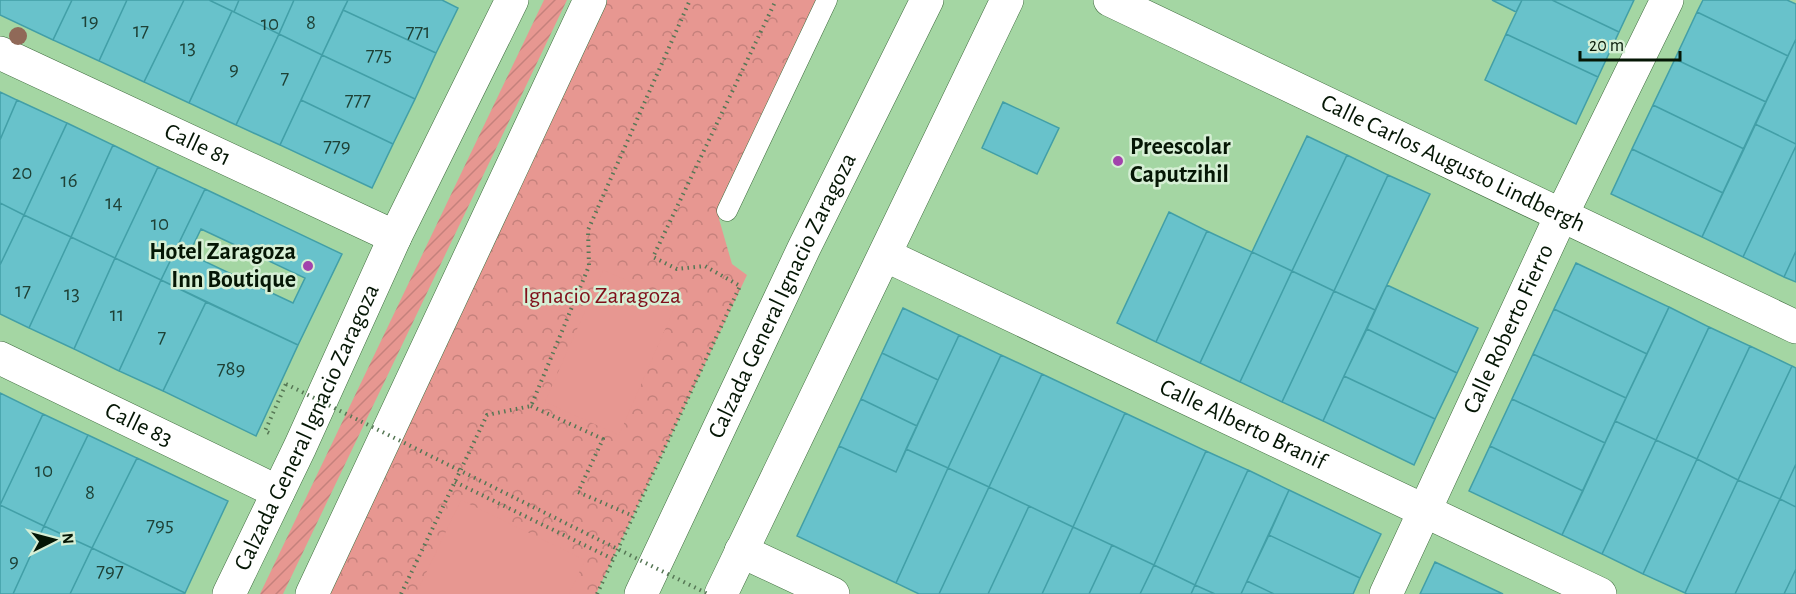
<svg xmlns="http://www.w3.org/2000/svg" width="1796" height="594" font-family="'Alegreya Sans',sans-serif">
<defs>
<pattern id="forest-crowns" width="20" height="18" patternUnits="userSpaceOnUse" patternTransform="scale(1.5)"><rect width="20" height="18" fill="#e79791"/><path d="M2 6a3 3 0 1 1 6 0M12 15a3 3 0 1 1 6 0" fill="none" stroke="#c5817c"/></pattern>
<pattern id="garden-furrows" width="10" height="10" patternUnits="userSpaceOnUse" patternTransform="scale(1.5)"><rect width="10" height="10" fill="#e79791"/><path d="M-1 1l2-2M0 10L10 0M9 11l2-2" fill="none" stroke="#c5817c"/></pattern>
</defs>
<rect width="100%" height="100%" fill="#a4d6a3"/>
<path fill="url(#forest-crowns)" d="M602 0H825L719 219 732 264 747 275 596 594H329Z"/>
<path fill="url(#garden-furrows)" d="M544 0H567L283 594H260Z"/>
<path fill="#e79791" d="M603 270 677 302 619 435 545 402Z
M461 500 585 560 569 594H416Z"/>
<path fill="#68c2cb" stroke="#429fa7" stroke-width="1.5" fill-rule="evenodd" d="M0 0H72L53 40 0 15Z
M72 0H127L99 61 53 40Z
M127 0H184L144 82 99 61Z
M184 0H209L232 11 189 103 144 82Z
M209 0H239L234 12Z
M239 0H294L279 34 234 12Z
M294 0H348L322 55 279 34Z
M348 0H442L458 8 436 53 343 10Z
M1492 0H1522L1516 12Z
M1522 0H1552L1619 32 1598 77 1506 34Z
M1552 0H1634L1619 32Z
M1703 0H1787L1796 4V39L1788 56 1697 12Z
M343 10 436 53 415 99 322 55Z
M232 11 279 34 236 125 189 103Z
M1697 12 1788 56 1766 102 1675 59Z
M279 34 322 55 280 145 236 125Z
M1506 34 1598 77 1576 124 1485 80Z
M1796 39V144L1755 124Z
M322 55 415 99 393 144 301 100Z
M1675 59 1766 102 1744 149 1653 105Z
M0 92 17 100 0 140Z
M17 100 67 123 24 215 0 203V140Z
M301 100 393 144 372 188 280 145Z
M1003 102 1059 128 1037 174 982 148Z
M1653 105 1744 149 1723 193 1632 149Z
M67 123 113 145 71 237 24 215Z
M1755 124 1796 144V146L1743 257 1702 237Z
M1307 136 1347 155 1292 271 1252 252Z
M113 145 158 167 115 258 71 237Z
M1796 146V251L1784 277 1743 257Z
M1632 149 1723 193 1702 237 1611 194Z
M1347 155 1388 175 1334 291 1292 271Z
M158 167 205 189 161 280 115 258Z
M1388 175 1430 194 1375 310 1334 291Z
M205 189 342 254 298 345 161 280ZM201 229 305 278 293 303 189 254Z
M0 203 24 215 0 265Z
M1169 212 1207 231 1156 342 1117 323Z
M24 215 71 237 29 328 0 314V265Z
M1207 231 1252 252 1200 363 1156 342Z
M71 237 115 258 74 349 29 328Z
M1796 251V282L1784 277Z
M1252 252 1292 271 1240 382 1200 363Z
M115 258 161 280 119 371 74 349Z
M1576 263 1669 307 1647 354 1554 309Z
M1292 271 1334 291 1282 402 1240 382Z
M161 280 206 302 163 391 119 371Z
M1387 285 1478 328 1457 373 1367 329Z
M1334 291 1375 310 1323 421 1282 402Z
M206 302 298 345 256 436 163 391Z
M1669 307 1709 327 1656 440 1615 421Z
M903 308 959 335 938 380 882 353Z
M1554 309 1647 354 1626 398 1533 354Z
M1709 327 1750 346 1697 459 1656 440Z
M1367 329 1457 373 1435 419 1344 376Z
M959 335 1001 355 948 468 906 449Z
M1750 346 1792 366 1738 480 1697 459Z
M882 353 938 380 917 426 861 399Z
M1533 354 1626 398 1605 443 1512 399Z
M1001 355 1042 374 989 487 948 468Z
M1792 366 1796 368V464L1780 499 1738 480Z
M1042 374 1125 413 1073 527 989 487Z
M1344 376 1435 419 1414 465 1323 421Z
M0 393 43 414 0 505Z
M861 399 917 426 896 472 839 446Z
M1512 399 1605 443 1583 491 1490 446Z
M1125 413 1206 451 1154 565 1073 527Z
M43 414 88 435 44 526 0 505Z
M1615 421 1656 440 1602 554 1562 535Z
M88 435 137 458 92 548 44 526Z
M1656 440 1697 459 1643 574 1602 554Z
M839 446 896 472 906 449 948 468 896 583 797 536Z
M1490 446 1583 491 1562 535 1469 491Z
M1206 451 1248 470 1195 585 1154 565Z
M137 458 228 501 185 593 92 548Z
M1697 459 1738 480 1685 593 1643 574Z
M1796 464V507L1780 499Z
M948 468 989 487 939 594H919L896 583Z
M1248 470 1289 490 1241 594H1215L1195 585Z
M1738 480 1780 499 1735 594H1687L1685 593Z
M989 487 1029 506 988 594H939Z
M1289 490 1381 534 1360 578 1269 535Z
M1780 499 1796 507V569L1784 594H1735Z
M0 505 44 526 13 594H0Z
M1029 506 1073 527 1042 594H988Z
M44 526 92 548 70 594H13Z
M1073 527 1112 545 1089 594H1042Z
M1269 535 1360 578 1353 594H1274L1247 581Z
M1112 545 1154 565 1140 594H1089Z
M92 548 185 593 184 594H70Z
M1435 562 1503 594H1420Z
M1154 565 1195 585 1191 594H1140Z
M1796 569V594H1784Z
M1247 581 1274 594H1241Z
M1195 585 1215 594H1191Z"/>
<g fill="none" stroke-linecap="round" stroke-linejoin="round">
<defs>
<path id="service" d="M727 211 827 0"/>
<g id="minor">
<path id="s1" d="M1110 0 1796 327"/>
<path id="s2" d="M0 53 395 237"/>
<path id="s3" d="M885 255 1600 594"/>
<path id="s4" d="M0 358 278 492"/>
<path d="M741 551 833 594"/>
<path id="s5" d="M1386 594 1561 216 1667 0"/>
</g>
<g id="secondary">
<path id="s6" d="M229 594 300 447 395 237 512 0"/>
<path d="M721 594 1007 0"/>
</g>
<g id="primary">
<path d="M312 594 590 0"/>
<path id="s7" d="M641 594 804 248 927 0"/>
</g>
</defs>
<use href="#service" stroke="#3e6b3d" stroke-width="21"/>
<use href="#minor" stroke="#3e6b3d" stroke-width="34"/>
<use href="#secondary" stroke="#3e6b3d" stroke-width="34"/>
<use href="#primary" stroke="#3e6b3d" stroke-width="34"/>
<path stroke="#567755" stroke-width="4" stroke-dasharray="1.5 4.5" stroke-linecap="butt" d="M531 406 603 439 578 492 633 516
M269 433 265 431 286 384
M455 482 613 559
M401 594 487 415 531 406 589 266 588 230 690 0
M597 594 740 286 705 266 677 269 653 257 776 0"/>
<use href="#service" stroke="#fff" stroke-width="20"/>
<use href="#minor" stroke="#fff" stroke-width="33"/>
<use href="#secondary" stroke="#fff" stroke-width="33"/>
<use href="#primary" stroke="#fff" stroke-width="33"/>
<path stroke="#567755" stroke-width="4" stroke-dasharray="1.5 4.5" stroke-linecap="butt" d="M286 384 708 594"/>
</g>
<circle fill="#906958" cx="18" cy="36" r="9"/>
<g fill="#a243ac" stroke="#d6efd5" stroke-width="2">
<circle cx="1118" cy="161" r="6"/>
<circle cx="308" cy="266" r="6"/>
</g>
<g text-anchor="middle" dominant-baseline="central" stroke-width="5" stroke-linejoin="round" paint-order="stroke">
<g font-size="21" fill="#1e4136">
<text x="90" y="20">19</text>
<text x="311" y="22">8</text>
<text x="270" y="23">10</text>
<text x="141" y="30">17</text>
<text x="418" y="31">771</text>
<text x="188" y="47">13</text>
<text x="379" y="54">775</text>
<text x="234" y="68">9</text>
<text x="285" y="77">7</text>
<text x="358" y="99">777</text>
<text x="337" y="145">779</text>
<text x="22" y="172">20</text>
<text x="69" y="180">16</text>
<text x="114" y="202">14</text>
<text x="160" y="223">10</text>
<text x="23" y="290">17</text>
<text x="72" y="293">13</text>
<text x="117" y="314">11</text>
<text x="162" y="336">7</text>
<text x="231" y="368">789</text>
<text x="44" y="470">10</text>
<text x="90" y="492">8</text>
<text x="160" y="524">795</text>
<text x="14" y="560">9</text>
<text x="110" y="570">797</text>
</g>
<g font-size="24" fill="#051605" stroke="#d6efd5">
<text stroke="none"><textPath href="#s2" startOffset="218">Calle 81</textPath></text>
<text stroke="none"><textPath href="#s1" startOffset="380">Calle Carlos Augusto Lindbergh</textPath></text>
<text stroke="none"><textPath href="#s7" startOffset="330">Calzada General Ignacio Zaragoza</textPath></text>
<text stroke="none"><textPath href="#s5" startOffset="292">Calle Roberto Fierro</textPath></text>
<text stroke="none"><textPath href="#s3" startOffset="396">Calle Alberto Branif</textPath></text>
<text stroke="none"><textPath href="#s4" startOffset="154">Calle 83</textPath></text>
<text stroke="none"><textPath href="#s6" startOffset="184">Calzada General Ignacio Zaragoza</textPath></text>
</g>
<g font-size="24" font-weight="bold" fill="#051605" stroke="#d6efd5" text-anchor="start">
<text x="1130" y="147">Preescolar<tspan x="1130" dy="28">Caputzihil</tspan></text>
<text x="296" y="252" text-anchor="end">Hotel Zaragoza<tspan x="296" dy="28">Inn Boutique</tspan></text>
</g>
<g font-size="24" fill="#7f101a" stroke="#d6efd5">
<text x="602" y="296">Ignacio Zaragoza</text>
</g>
</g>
<g transform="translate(54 540) rotate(84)" stroke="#d6efd5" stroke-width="4.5" paint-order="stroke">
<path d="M0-4.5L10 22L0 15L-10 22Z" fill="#051605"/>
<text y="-9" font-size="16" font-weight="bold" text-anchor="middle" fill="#051605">N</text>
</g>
<path d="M1580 51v9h100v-9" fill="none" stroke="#051605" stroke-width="3"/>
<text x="1589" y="51" font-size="18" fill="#051605" stroke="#d6efd5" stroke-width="4.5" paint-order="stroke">20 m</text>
</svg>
